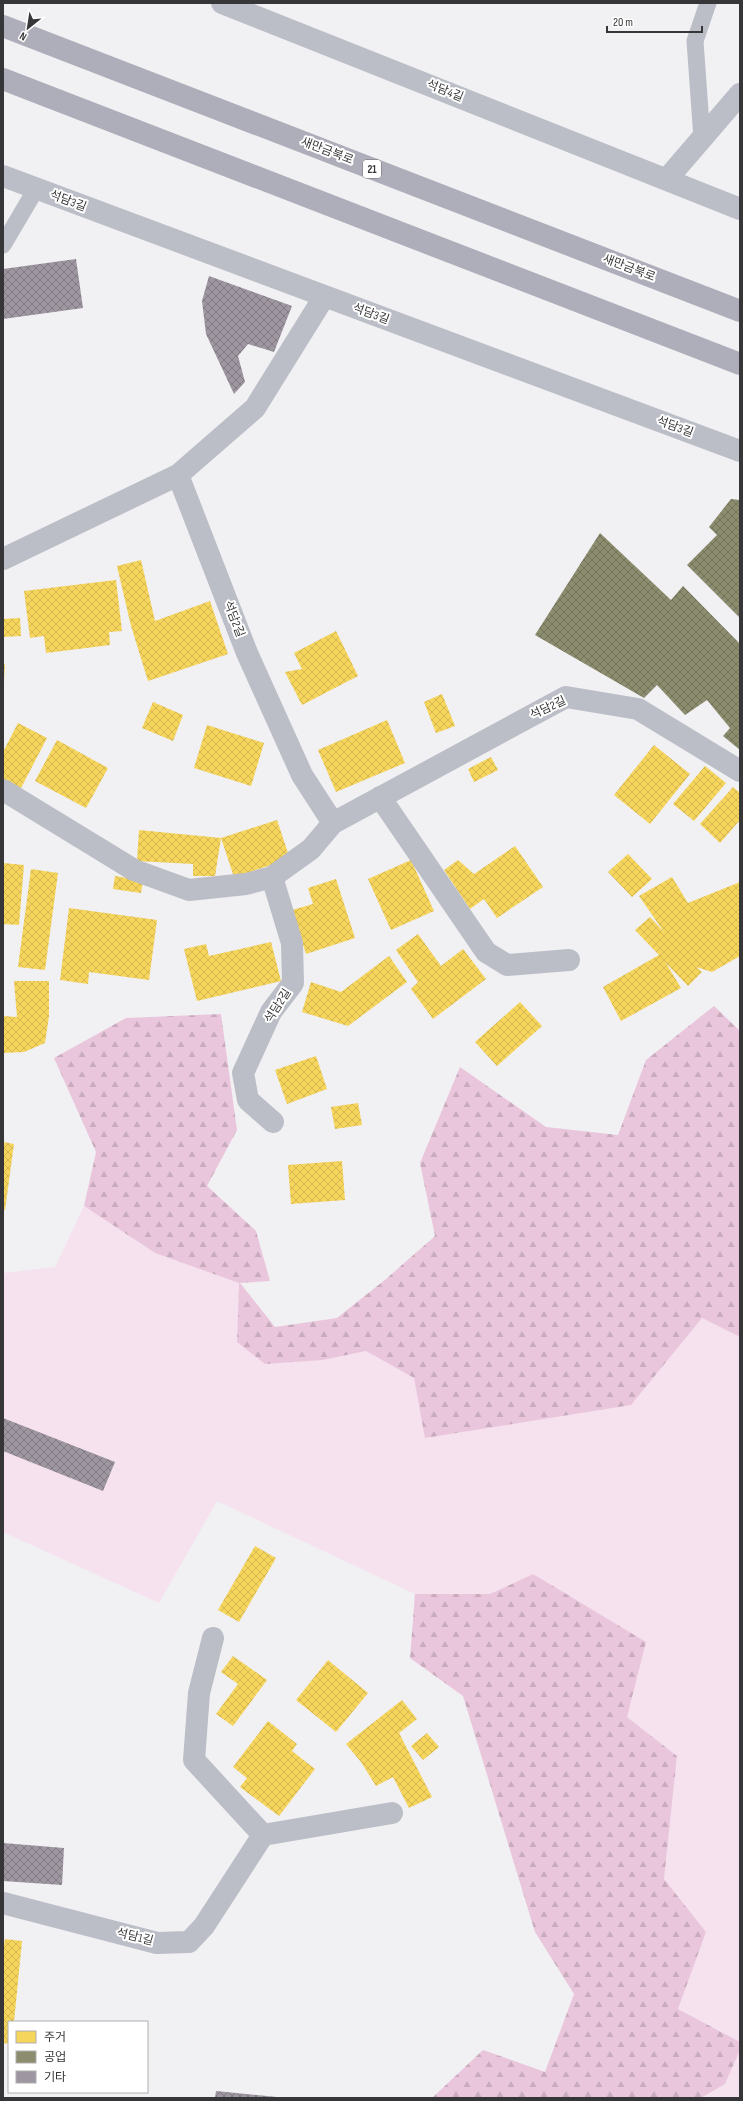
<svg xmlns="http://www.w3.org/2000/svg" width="743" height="2101" font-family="'Sofia Sans Condensed','Noto Sans KR',sans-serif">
<defs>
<pattern id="forest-firs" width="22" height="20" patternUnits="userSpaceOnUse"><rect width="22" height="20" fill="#eac6dd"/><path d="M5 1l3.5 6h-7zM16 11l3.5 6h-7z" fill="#c9abbe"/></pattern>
<pattern id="homes-cross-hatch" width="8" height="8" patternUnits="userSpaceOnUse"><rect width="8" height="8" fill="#f6d55c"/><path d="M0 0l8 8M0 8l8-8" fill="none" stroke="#d4b751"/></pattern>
<pattern id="industry-cross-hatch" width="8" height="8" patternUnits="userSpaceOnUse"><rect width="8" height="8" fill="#8c8c6e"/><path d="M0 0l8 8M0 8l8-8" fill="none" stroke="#73735b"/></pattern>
<pattern id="building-cross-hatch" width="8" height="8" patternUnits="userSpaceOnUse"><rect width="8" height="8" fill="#9e96a1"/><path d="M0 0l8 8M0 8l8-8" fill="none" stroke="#827b84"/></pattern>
</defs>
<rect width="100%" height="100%" fill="#f1f0f3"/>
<path fill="#f6e2ef" d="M84 1206 155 1253 239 1283 237 1342 323 1360 366 1351 414 1378 631 1405 702 1318 740 1337V2042L678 2009 706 1932 664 1879 677 1756 627 1717 533 1574 490 1594H415L217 1501 159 1603 3 1532V1273L55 1267Z
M740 2050V2098H701L725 2084Z"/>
<path fill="url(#forest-firs)" d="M714 1006 740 1031V1337L702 1318 631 1405 425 1438 414 1378 366 1351 323 1360 265 1364 237 1342 239 1283 155 1253 84 1206 96 1152 54 1058 126 1018 221 1014 237 1130 207 1186 256 1231 270 1281 240 1283 275 1327 337 1318 386 1279 435 1236 420 1163 460 1067 546 1127 618 1135 646 1060Z
M533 1574 646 1642 627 1717 677 1756 664 1879 706 1932 678 2009 740 2042V2050L725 2084 701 2098H432L483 2050 545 2072 574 1994 535 1932 463 1696 410 1658 415 1594H490Z"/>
<path fill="url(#homes-cross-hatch)" d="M141 560 155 621 210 601 228 654 148 681 131 626 117 566Z
M116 580 122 631 109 632 110 645 46 653 44 636 30 638 24 591Z
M20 618 21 636 3 637V619Z
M336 631 358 676 302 705 285 672 302 669 294 653Z
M3 664H5L4 681H3Z
M442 694 455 726 436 733 424 702Z
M153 702 183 715 173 741 142 728Z
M387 720 405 763 336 792 318 750Z
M18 723 47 738 21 788 3 779V752Z
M207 725 264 743 251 786 194 768Z
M57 740 108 768 86 808 35 781Z
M654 745 690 774 650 824 614 795Z
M491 757 498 770 474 782 468 769Z
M705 766 726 783 694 821 673 804Z
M733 787 740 793V820L720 843 700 824Z
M277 820 290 859 234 877 221 838Z
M139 830 221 838 215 876H193V864L137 861Z
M515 846 543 887 497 918 484 899 470 909 444 870 458 860 474 874Z
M628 854 652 879 632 897 608 872Z
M411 860 434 911 391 930 368 879Z
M3 863 24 865 19 925 3 924Z
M31 869 58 873 45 970 18 967Z
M115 876 143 881 141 893 113 889Z
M672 877 688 903 740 882V956L712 972 696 967 702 972 688 986 666 963 681 988 621 1021 603 987 659 955 635 930 650 917 664 932 639 896Z
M336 879 355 938 306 954 292 910 313 904 308 888Z
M69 908 157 920 149 980 89 972 88 984 60 980Z
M418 934 441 966 463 949 486 979 433 1019 411 989 418 982 396 950Z
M271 942 281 981 197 1001 184 949 206 944 209 956Z
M389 956 407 982 348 1026 302 1012 311 982 341 992Z
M14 981H49V1016L45 1043 24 1052 3 1053V1016L17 1017Z
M520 1002 542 1026 497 1066 475 1042Z
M316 1056 327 1089 287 1104 275 1070Z
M358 1103 362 1125 335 1129 331 1107Z
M3 1142 14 1144 5 1210H3Z
M342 1161 345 1200 291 1204 288 1165Z
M255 1546 276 1558 239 1622 218 1610Z
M233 1656 267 1680 233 1726 216 1714 238 1684 221 1672Z
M328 1660 368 1693 336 1732 296 1700Z
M402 1700 417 1719 399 1733 432 1797 409 1808 393 1777 376 1786 361 1762 346 1744Z
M268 1721 297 1744 292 1751 315 1769 279 1816 240 1787 247 1778 233 1767Z
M427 1733 439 1747 423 1760 411 1746Z
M5 1939 22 1941 14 2022H9V2044L3 2043V1950Z"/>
<path fill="url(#industry-cross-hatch)" d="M731 499 740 500V618L687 565 717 535 709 527Z
M600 533 671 600 683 586 740 644V750L723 736 730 728 707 700 685 715 657 685 644 698 535 635Z"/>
<path fill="url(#building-cross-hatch)" d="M76 259 83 308 3 319V269Z
M209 276 292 306 274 352 248 344 238 356 245 382 234 394 206 334 202 301Z
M3 1418 115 1462 103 1491 3 1451Z
M3 1843 64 1848 62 1885 3 1881Z
M216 2091 277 2097V2098H215Z"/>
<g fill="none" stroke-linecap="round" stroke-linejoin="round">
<path stroke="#bbbec7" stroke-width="17" d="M702 139 695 41 708 3
M3 245 36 189"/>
<path stroke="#bbbec7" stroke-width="22" d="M3 176 740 451
M667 179 740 94
M178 475 247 653 302 775 333 823
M3 559 178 475 255 408 324 297
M3 790 134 870 189 890 246 884 272 877 311 849 333 823 566 697 638 709 740 771
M380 797 486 952 507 965 569 960
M272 877 292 943 293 983 271 1012 243 1073 248 1100 273 1122
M213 1638 199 1693 194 1760 263 1835
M3 1903 157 1943 189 1942 204 1926 263 1835 392 1813"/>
<path stroke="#bbbec7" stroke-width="22" d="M222 3 740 209"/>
<path stroke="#adaeba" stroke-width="22" d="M3 26 740 311
M3 79 740 364"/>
</g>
<g text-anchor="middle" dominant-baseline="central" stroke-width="4" stroke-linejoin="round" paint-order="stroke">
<rect fill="#fff" stroke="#727274" stroke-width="1" x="363" y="160" width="18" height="18" rx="3"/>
<g font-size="11" font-weight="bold" fill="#363638">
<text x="372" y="169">21</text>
</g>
<g font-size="12" fill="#363638" stroke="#fff">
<text transform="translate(445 91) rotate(22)">석담4길</text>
<text transform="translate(327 151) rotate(21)">새만금북로</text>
<text transform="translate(68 201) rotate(21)">석담3길</text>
<text transform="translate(629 268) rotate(21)">새만금북로</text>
<text transform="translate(371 314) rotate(20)">석담3길</text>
<text transform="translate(675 427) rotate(20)">석담3길</text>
<text transform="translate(234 619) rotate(69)">석담2길</text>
<text transform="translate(548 708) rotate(-25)">석담2길</text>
<text transform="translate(278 1006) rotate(-57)">석담2길</text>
<text transform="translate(135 1937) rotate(14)">석담1길</text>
</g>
</g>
<rect width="743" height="2101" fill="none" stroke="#363638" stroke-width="8"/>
<rect x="8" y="2021" width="140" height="72" fill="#ffffff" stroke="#afafaf"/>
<rect x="16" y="2031" width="20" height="12" fill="#f6d55c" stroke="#afafaf"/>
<text x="44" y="2041" font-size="12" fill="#363638">주거</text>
<rect x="16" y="2051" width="20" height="12" fill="#8c8c6e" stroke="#afafaf"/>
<text x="44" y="2061" font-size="12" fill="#363638">공업</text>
<rect x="16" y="2071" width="20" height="12" fill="#9e96a1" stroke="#afafaf"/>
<text x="44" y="2081" font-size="12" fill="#363638">기타</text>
<g transform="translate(28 28) rotate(210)" stroke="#ffffff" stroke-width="3" paint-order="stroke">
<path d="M0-3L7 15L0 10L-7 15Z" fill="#363638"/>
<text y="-6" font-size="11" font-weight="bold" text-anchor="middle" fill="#363638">N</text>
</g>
<path d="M607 26v6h95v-6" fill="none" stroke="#363638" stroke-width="2"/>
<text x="613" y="26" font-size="12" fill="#363638" stroke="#ffffff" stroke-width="3" paint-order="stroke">20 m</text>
</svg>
